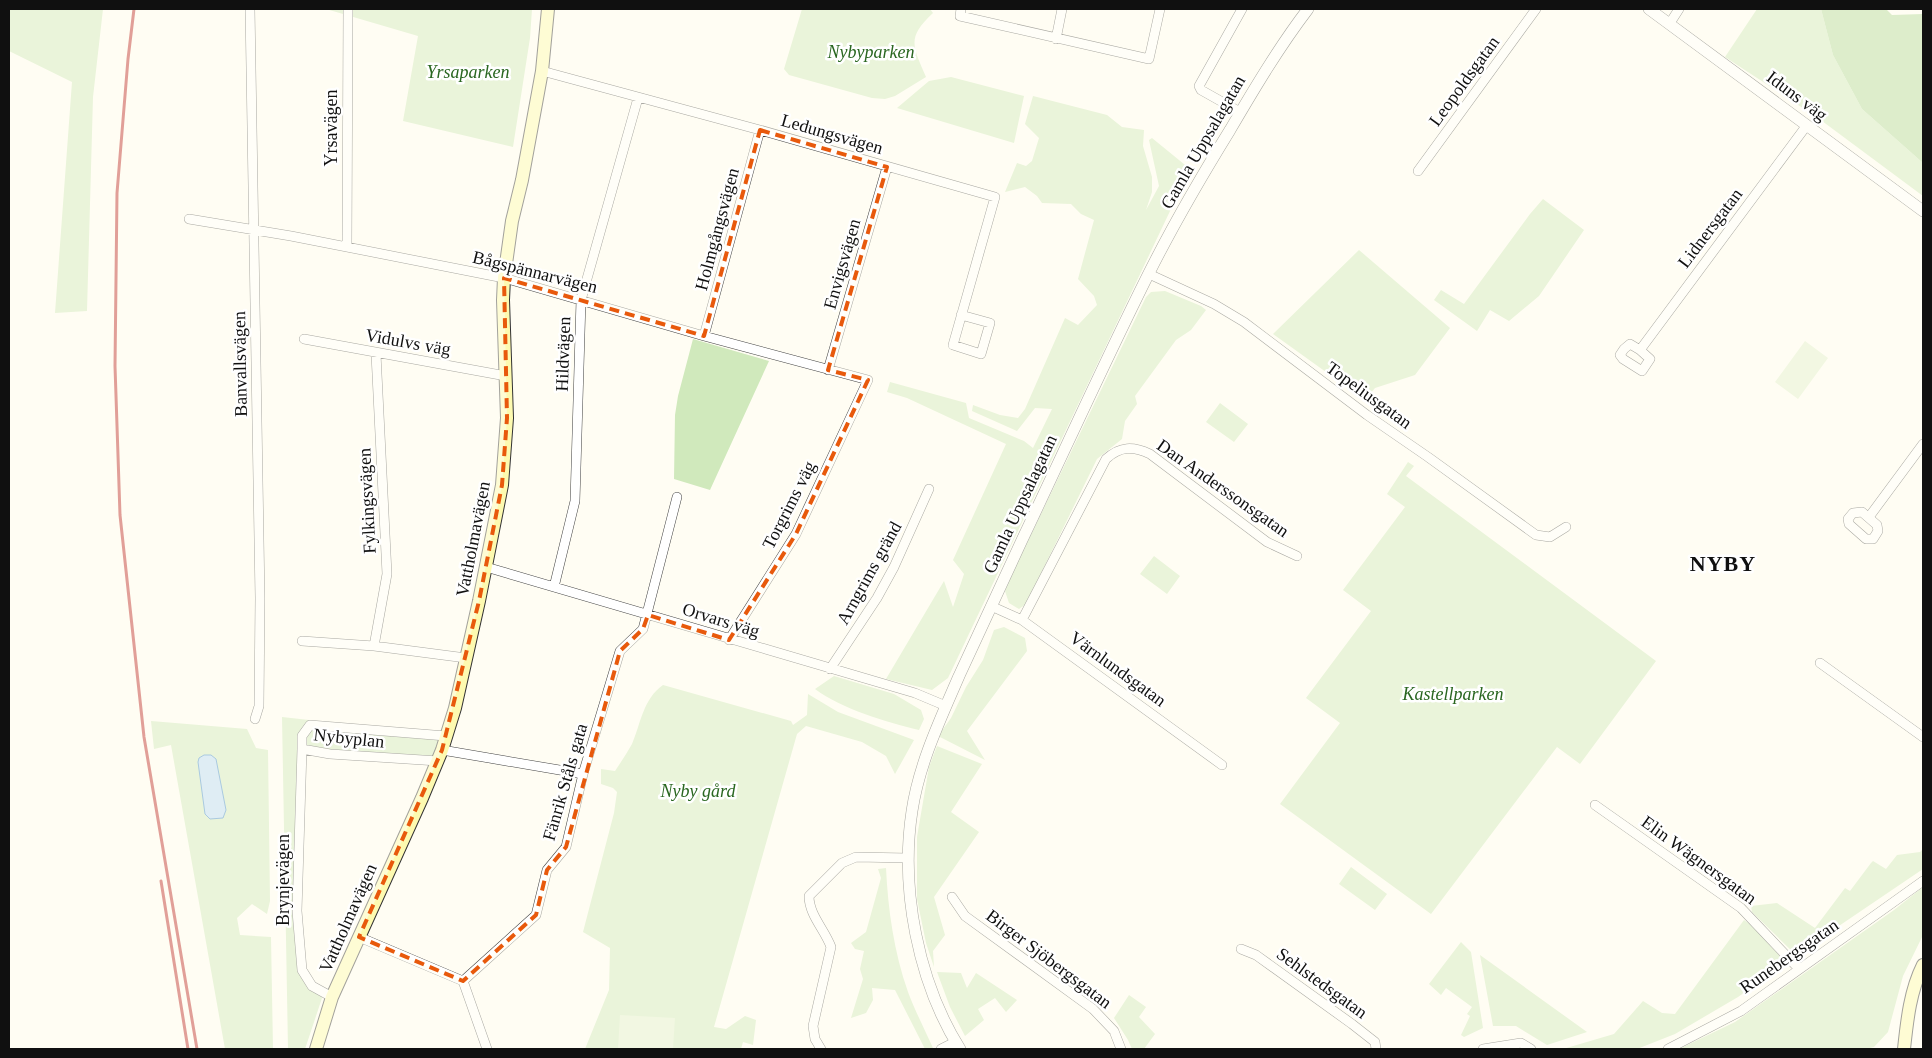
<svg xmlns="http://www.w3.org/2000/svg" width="1932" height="1058" font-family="'Times New Roman',serif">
<rect width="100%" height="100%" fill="#fffdf3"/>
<path fill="#d0e9bc" d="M9 9H103L93 97 87 311 55 313 72 82 9 51Z
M326 9H532L530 38 513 147 403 121 418 36Z
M802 9H930L933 13C906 38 913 46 926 77L895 96 885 99 872 98 789 75 784 69Z
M1757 9H1821L1833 55 1862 109 1923 163V196L1818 118 1725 57Z
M951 77 1024 96 1014 143 897 108 929 81Z
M1033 96 1107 115 1122 127 1144 130 1143 146 1152 177V192L1146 210 1159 186 1149 140 1152 138 1190 169 948 678 932 690 886 679 944 581 953 607 964 574 953 560 1006 444 907 398 887 392 890 382 966 403 969 418 1024 441 1033 448 1052 409 1035 408 1017 431 972 411 973 405 1000 415 1018 418 1025 409 1065 318 1078 325 1097 305 1094 296 1078 279 1094 220 1081 214 1071 204 1042 203 1037 196 1025 187 1005 192 1017 163 1026 166 1032 161 1039 138 1025 124Z
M1543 199 1584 230 1539 296 1509 321 1490 310 1477 331 1434 300 1441 290 1464 304 1530 214Z
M1359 250 1450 328 1415 375 1375 388 1365 400 1273 334Z
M1165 291 1201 306 1206 310 1191 330 1176 340 1135 396 1137 404 1125 421 1122 439 1097 459 1026 604 1019 609 1009 603 1005 591 1010 578 1146 297 1151 292Z
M693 339 769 361 710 490 674 479 675 415 678 396Z
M1220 403 1248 424 1234 442 1206 422Z
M1408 462 1414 466 1406 476 1656 661 1580 764 1557 747 1431 914 1280 804 1340 723 1306 698 1371 611 1343 590 1405 507 1387 494Z
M1154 556 1180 576 1167 594 1140 574Z
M1004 627 1025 638 1027 651 967 731 985 760 938 736 951 718 966 687 983 660 994 630Z
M834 676 894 694 921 710 924 719 919 730C886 722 842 709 815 689Z
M663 685 791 721 793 725 807 715 808 694 838 712 914 740 895 774 886 756 862 742 806 726 797 734 714 1027 726 1029 745 1016 756 1020 753 1045 743 1042 741 1049H585L609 990 610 948 583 932 614 813 617 792 613 788 601 784V769L615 771C621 762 627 753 632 744 641 723 643 699 663 685Z
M282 717 309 720 310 725 446 736 438 761 302 749 300 824 302 970 324 992 305 1049H288Z
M151 721 247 729 256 748 268 750 270 901 267 914 252 904 237 918 240 935 271 937 273 1049H225L171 745 154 749Z
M937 746 982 764 951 812 979 832 934 897 945 935 933 951 934 967 926 943 917 899V837L929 767Z
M1923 849V869L1796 955 1752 912 1751 906 1777 903 1815 928 1845 888 1850 891 1871 863 1873 861 1886 869 1897 855 1920 852Z
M1351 867 1387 894 1375 910 1339 884Z
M886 868C888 910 894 952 908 992 915 1011 925 1030 933 1048L932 1049H925L895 990 872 988 873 1000 866 1013 851 1018 863 979 860 969 864 951 855 949 851 943 866 932 881 878 878 869Z
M1923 887V935L1903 976 1888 1032 1874 1047 1866 1049H1679L1735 1022 1894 910Z
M1744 920 1753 926 1786 963 1738 997 1675 1034 1637 1049H1563L1614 1034 1643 1001 1662 1013 1675 1014Z
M1461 942 1471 952 1483 1028 1464 1037 1461 1035 1470 1016 1467 1014 1472 1007 1446 988 1441 995 1429 984Z
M1480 955 1587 1032 1547 1045 1516 1026H1493Z
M937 972 961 973 967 988 976 973 1017 1000 1006 1012 995 998 978 1009 984 1020 965 1036 950 1007Z
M1129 995 1146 1007 1139 1017 1155 1034 1144 1049H1132L1128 1040 1114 1018Z"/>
<path fill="#b3d99c" d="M1821 9H1886L1892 15 1923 14V163L1862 109 1833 55Z"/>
<path fill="#e2f0ce" d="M1805 341 1828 358 1798 399 1775 382Z
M620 1015 675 1018 673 1049H618Z"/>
<path fill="#b9daf5" stroke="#418aca" d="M204 755H211L216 759 226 810 223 818 210 819 205 814 198 762 199 758Z"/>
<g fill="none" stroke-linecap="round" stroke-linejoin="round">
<defs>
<path id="minor" d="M250 9 260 598 259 706 255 719
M961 9 960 16 1149 59 1160 9
M1670 23 1679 9
M1056 39 1062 9
M542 71 760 130 995 197 953 345 981 354 990 323 961 315
M1240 112 1201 90 1199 86 1242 9
M1418 171 1536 9
M189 219 291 236 504 278 704 336 868 380 796 534 729 640
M347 247 348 9
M1149 274 1214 304 1244 322 1367 415 1428 457 1536 535 1550 537 1566 527
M704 336 760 130
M304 339 506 376
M1640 350 1630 344 1624 349 1620 355 1623 359 1642 371 1650 359 1640 350 1807 125
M828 370 887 167
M1862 512 1877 525 1878 531 1873 539H1866L1849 524 1848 519 1853 513Z
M1869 517 1923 444
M486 567 915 693 946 706
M554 587 575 501 581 300 638 98
M991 606 1022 620 1222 765
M1022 620 1106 459C1120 446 1133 446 1150 454L1267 542 1297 556
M302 641 374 646 466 658
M374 646 387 574 376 354
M1820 663 1923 737
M830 669 877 598 894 567 929 489
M302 749 297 911 302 970 312 986 332 997
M442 750 583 774
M438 761 330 754 302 749V736L310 725 446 736
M1595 805 1741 908 1799 969
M952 897 965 916 1093 1009 1114 1031 1121 1049
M359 937 463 981
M1241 949 1256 955 1352 1024 1375 1042 1376 1049
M487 1049 463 981 536 915 547 870 566 847 583 774 620 651 643 629 677 497
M821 1049 815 1039 813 1026 831 947C825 930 809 915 809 896L842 863 856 857 908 858
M941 1049 955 1042
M1483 1049 1521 1043 1531 1049
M1668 1049 1741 1011 1923 881"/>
<path id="tertiary" d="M1649 9 1923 211
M960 1049C918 982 900 889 912 811 919 764 940 720 959 676 980 631 1001 585 1022 540 1064 452 1104 363 1148 275 1173 225 1201 177 1230 130 1254 89 1279 47 1308 9"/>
<path id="secondary" d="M316 1049 332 997 422 798 442 750 455 708 479 601 502 485 507 418 503 300 504 278 512 221 522 180 542 71 548 9
M1904 1049C1907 1021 1910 991 1923 965"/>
</defs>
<use href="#minor" stroke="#434343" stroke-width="10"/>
<use href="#tertiary" stroke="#434343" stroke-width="12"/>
<use href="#secondary" stroke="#323232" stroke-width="14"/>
<use href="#minor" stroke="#fff" stroke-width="9"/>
<use href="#tertiary" stroke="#fff" stroke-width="11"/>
<use href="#secondary" stroke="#fdfab0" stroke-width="12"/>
<path stroke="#bd2e2a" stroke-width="3" d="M134 9 128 59 117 193 115 366 120 515 144 737 197 1049
M161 881 188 1049"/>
</g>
<path d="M0 0H1932V1058H0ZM760 130 887 167 828 370 868 380 796 534 729 640 648 615 643 629 620 651 566 847 547 870 536 915 463 981 359 937 442 750 479 601 502 485 507 418 504 278 704 336Z" fill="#fffdf3" fill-opacity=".55" fill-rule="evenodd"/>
<path fill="none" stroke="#e8590c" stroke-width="4" stroke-dasharray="10 6" stroke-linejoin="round" d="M760 130 887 167 828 370 868 380 796 534 729 640 648 615 643 629 620 651 566 847 547 870 536 915 463 981 359 937 442 750 479 601 502 485 507 418 504 278 704 336Z"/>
<g text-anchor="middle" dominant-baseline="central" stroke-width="5" stroke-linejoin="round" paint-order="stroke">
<g font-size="18" font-style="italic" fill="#2a6721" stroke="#fff">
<text x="871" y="52">Nybyparken</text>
<text x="468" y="72">Yrsaparken</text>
<text x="1453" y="694">Kastellparken</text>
<text x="698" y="791">Nyby gård</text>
</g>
<g font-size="18" fill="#101010" stroke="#fff">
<text transform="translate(1464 81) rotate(-54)">Leopoldsgatan</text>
<text transform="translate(1797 96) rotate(37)">Iduns väg</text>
<text transform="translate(331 128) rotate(-90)">Yrsavägen</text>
<text transform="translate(832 134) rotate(16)">Ledungsvägen</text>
<text transform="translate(1203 142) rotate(-60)">Gamla Uppsalagatan</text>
<text transform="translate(1710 228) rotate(-53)">Lidnersgatan</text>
<text transform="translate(717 229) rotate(-75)">Holmgångsvägen</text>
<text transform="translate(842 264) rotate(-74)">Envigsvägen</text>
<text transform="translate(535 272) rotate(14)">Bågspännarvägen</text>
<text transform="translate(408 342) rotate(10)">Vidulvs väg</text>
<text transform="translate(563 354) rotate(-88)">Hildvägen</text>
<text transform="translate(240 364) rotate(-91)">Banvallsvägen</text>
<text transform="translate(1369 395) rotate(36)">Topeliusgatan</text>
<text transform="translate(1223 488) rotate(35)">Dan Anderssonsgatan</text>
<text transform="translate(367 501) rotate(-93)">Fylkingsvägen</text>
<text transform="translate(1020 504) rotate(-65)">Gamla Uppsalagatan</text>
<text transform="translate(789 505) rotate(-63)">Torgrims väg</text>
<text transform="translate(473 539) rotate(-79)">Vattholmavägen</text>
<text transform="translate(869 573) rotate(-61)">Arngrims gränd</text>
<text transform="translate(721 620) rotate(17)">Orvars väg</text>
<text transform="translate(1118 669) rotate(36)">Värnlundsgatan</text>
<text transform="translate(349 738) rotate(6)">Nybyplan</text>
<text transform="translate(565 782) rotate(-74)">Fänrik Ståls gata</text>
<text transform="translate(1699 860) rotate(36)">Elin Wägnersgatan</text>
<text transform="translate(283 880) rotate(-90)">Brynjevägen</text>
<text transform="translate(348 918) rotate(-66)">Vattholmavägen</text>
<text transform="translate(1789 956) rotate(-35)">Runebergsgatan</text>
<text transform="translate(1049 959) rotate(37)">Birger Sjöbergsgatan</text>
<text transform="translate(1322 983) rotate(36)">Sehlstedsgatan</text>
</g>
<g font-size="22" font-weight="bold" letter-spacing="1" fill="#101010" stroke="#fff">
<text x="1723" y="563">NYBY</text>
</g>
</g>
<rect width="1932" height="1058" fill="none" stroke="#101010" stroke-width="20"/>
</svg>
